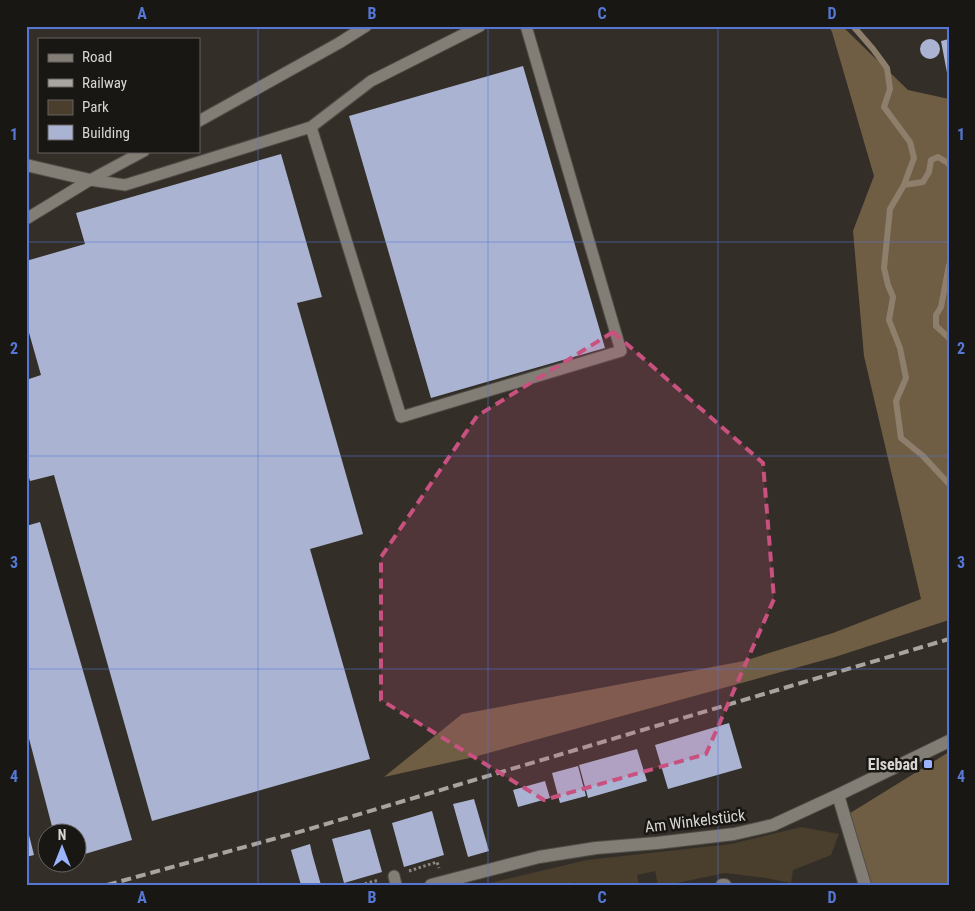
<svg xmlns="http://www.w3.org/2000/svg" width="975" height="911" font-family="'Roboto Condensed',sans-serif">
<rect width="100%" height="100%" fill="#332f28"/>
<path fill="#4a3e2d" d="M801 827 839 834 831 855 793 870 791 883 766 878 725 873 667 885H658L655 871 637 875 639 885H614L612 883 609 885H577L575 882 570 885H482L587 860 731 844Z"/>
<path fill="#705e44" d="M829 26H842L908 90 949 99V620L835 657 474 757 384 777 462 714 744 661 833 633 921 599 864 356 853 231 874 176 832 32Z
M949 752V885H869L847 815Z"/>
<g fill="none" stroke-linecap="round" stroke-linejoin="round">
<path stroke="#8d7f6c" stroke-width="6" d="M853 26 873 49 887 68 890 89 884 107 910 142 914 158 904 185 923 182 929 172 931 160 938 157 948 163 949 165
M904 185 890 209 884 268 888 285 893 297 889 320 900 348 906 378 896 401 901 438 923 456 949 484
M949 265 941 307 936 315V326L949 338"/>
</g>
<path fill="#aab4d2" d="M949 39V78H948L941 41Z
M920 49a10 10 0 1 1 20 0a10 10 0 1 1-20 0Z
M523 66 605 348 431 398 349 116Z
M281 154 322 297 297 303 363 534 310 549 370 759 152 821 54 475 30 481 26 468V380L41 375 26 322V261L85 244 76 213Z
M40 522 132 840 78 856V834H54L26 727V526Z
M729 723 742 768 668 789 655 745Z
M637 749 647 781 588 798 579 765Z
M578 766 586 796 560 803 552 773Z
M545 781 550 798 518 807 513 790Z
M474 799 489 851 468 857 453 804Z
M432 811 444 855 404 867 392 823Z
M370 829 382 872 344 883 332 839Z
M29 835 34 855 26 857V836Z
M48 839V857H47L42 841Z
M310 844 312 853 321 885H301L291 850Z"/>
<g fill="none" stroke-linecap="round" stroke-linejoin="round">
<defs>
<path id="service" d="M199 121 339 43 366 26
M311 127 401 417 621 351 526 26
M90 180 125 185 311 127 371 81 480 26
M26 219 90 180 144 151
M394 876 396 885"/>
<path id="minor" d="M26 165 90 180
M838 795 865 885
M431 885 539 857 596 848 657 843 734 834 773 825 838 795 949 741
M722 885H725"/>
</defs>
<use href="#service" stroke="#504c47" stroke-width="13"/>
<use href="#minor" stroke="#504c47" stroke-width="14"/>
<path stroke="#8b8882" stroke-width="3" stroke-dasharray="2.5 2.5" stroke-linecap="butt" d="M409 871 437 862 439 868
M360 885 379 880"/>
<use href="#service" stroke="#827d75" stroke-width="11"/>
<use href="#minor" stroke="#827d75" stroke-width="12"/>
<path stroke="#a8a5a0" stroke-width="4" stroke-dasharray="10 5" stroke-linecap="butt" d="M107 885 306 830 949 639"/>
</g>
<path fill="#c9517f" fill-opacity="0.2" stroke="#c9517f" stroke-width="4" stroke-dasharray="10 6" stroke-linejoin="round" d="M613 332 763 463 774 599 706 754 544 800 381 700V557L477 416Z"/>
<path fill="none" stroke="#5577d6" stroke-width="1" stroke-opacity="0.55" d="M258 26V885M488 26V885M718 26V885M26 242H949M26 456H949M26 669H949"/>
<rect fill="#9cb4fd" stroke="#191714" stroke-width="2" x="923" y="759" width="10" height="10" rx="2.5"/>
<g text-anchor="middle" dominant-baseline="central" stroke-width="5" stroke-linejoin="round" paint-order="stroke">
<g font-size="16" font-weight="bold" fill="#d9d6d2" stroke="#191714" text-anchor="end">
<text x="918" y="764">Elsebad</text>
</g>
<g font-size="16" fill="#d9d6d2" stroke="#191714">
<text transform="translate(695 821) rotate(-7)">Am Winkelstück</text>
</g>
</g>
<rect width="975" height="911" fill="none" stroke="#191714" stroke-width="55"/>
<rect x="38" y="38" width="162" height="115" fill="#191714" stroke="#666360"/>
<rect x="48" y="54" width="25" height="8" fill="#827d75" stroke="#666360"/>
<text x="82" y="62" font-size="15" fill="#d9d6d2">Road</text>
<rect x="48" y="79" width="25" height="8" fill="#a8a5a0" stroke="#666360"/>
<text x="82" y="88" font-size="15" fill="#d9d6d2">Railway</text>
<rect x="48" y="100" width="25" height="15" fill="#4a3e2d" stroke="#666360"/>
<text x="82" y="112" font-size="15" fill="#d9d6d2">Park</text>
<rect x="48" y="125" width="25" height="15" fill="#aab4d2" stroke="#666360"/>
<text x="82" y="138" font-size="15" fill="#d9d6d2">Building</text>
<g transform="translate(62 848)"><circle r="24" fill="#191714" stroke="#666360"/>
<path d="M0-4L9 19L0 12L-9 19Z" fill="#9cb4fd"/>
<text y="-8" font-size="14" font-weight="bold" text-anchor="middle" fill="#d9d6d2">N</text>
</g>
<rect x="28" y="28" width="920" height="856" fill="none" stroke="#5577d6" stroke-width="2"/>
<g font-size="16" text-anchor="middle" font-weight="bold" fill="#5577d6">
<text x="142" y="19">A</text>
<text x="372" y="19">B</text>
<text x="602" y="19">C</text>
<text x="832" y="19">D</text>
<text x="14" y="140">1</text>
<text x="961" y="140">1</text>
<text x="14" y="354">2</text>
<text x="961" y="354">2</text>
<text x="14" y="568">3</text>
<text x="961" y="568">3</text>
<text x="14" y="782">4</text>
<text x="961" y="782">4</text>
<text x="142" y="903">A</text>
<text x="372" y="903">B</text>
<text x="602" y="903">C</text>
<text x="832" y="903">D</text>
</g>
</svg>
